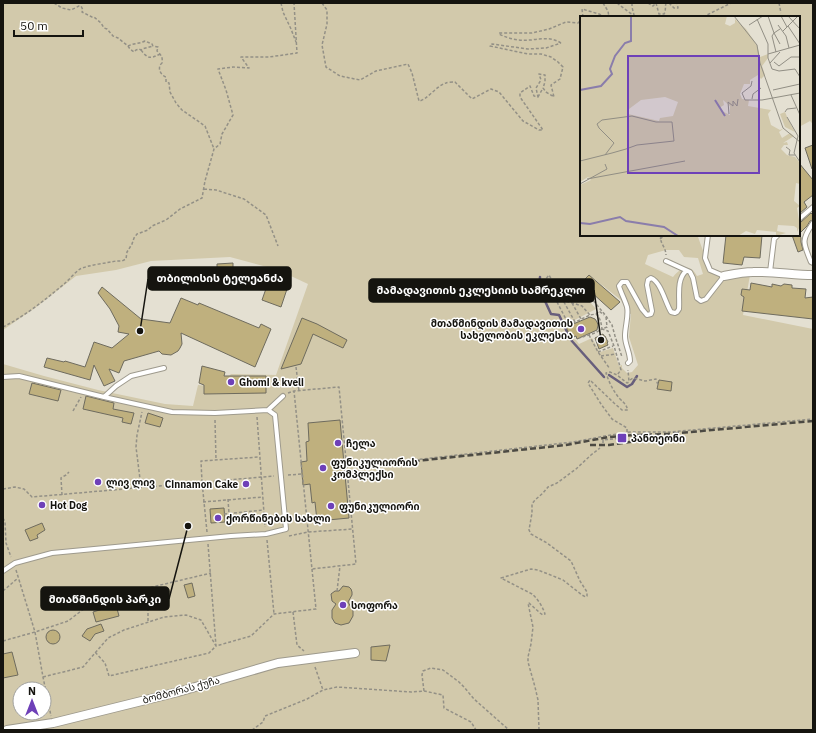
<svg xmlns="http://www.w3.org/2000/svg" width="816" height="733" font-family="'IBM Plex Sans','Noto Sans Georgian',sans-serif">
<rect width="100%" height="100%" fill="#e4e0d2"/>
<path fill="#d2c9ab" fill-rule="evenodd" d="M3 3H813V124L810 121 799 127V17H581V235H700L698 237 710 270 724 276 750 275 743 315 813 329V730H3V364L44 376 98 390 165 404 193 406 198 385 218 387 231 374 276 375 308 284 278 270 230 257 151 261 116 270 76 276 35 308 3 330ZM666 250H679L684 257 698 258 703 274 697 276C690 263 681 267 673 277L645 264 648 255ZM589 275 621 300 625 307V314H631L629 337 638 365 632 372 627 373 622 368V365L619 366 613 348 600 352 592 338 579 344 576 340 571 338 565 325 596 309 583 294 586 287 581 282ZM20 689H44V713H20Z"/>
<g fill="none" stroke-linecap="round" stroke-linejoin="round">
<path stroke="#675e7c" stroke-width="2.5" d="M540 277 539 288 551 314 559 315 571 340 604 377
M609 375 627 387 632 384 637 376"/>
</g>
<path fill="#bfb07e" stroke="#6e6b5e" d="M813 145V168L812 169 805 148Z
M799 163 813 180V195L804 202 807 207 799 214Z
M811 213 813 215V220L810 221 807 226 799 234V222H801Z
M726 235H762L760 258 744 257 742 265 723 263Z
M792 235H800L801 238V242L803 250 798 252Z
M233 263V277L217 278V264Z
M589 275 620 302 611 310 581 283Z
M268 283 287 289 281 307 262 300Z
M751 283 772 287V284L781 286 784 284 792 285V288L806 289 805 298 813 297V319L742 311 744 297 741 295 742 289 750 290Z
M102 287 141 319 170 323 181 298 198 305 199 303 259 328 261 324 271 329 255 367 181 333 182 344 180 348 178 351 171 355 162 354 159 351 124 361 119 373 109 369 115 381 104 386 94 365 90 380 44 367 47 358 64 362 65 361 85 367 94 342 112 348 129 334 118 332 119 326 110 309 98 293Z
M590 317 595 319 597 322 598 325 597 330 577 339 576 336 571 338 566 327Z
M302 318 317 324 347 340 343 348 313 334 301 364 281 369Z
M603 334 604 336H605L608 342 607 343 608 345 599 349 595 338Z
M202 366 225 372 224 376H266V393L204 394V385L199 383Z
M659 380 672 382 671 391 657 389Z
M32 383 61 390 58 401 29 394Z
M86 396 114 403 113 409 134 413 131 424 122 422 123 418 83 409Z
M148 413 163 418 160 427 145 423Z
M340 420 349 518 317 521 315 502 312 503 310 484 303 485 301 462 307 461 306 442 309 441 308 423Z
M224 508 225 522 211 523 210 509Z
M42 523 45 530 37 535 38 538 30 541 25 530Z
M192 583 195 596 188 598 184 585Z
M343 586 349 587 351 589 352 592V595L348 602 353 611V616L349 623 341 625 335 623 332 618V610L336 604 332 601 331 594 335 591H339Z
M116 605 119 616 96 622 93 612Z
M101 624 104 631 95 634 90 641 82 636 87 629Z
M46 637a7 7 0 1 1 14 0a7 7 0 1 1-14 0Z
M390 645 386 661 371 660V647Z
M12 652 18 675 3 678V654Z"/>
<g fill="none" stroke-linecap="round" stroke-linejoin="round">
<defs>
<path id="lane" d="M799 219 813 207
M813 223C801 240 803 243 811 262L813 263
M666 261 690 272 693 278 697 298 701 301 706 299 724 276 710 270 705 258 708 235
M770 272 774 239 778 235
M628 363 630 361C630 352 625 345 625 336 625 326 629 316 627 307 625 300 621 293 619 286L622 282H627L642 309 647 315 651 314 652 311 647 285 648 280 651 278C661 282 665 302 671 312L675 313 677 312 679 309C680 297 676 280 686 271
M3 377 19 376 104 397 172 412 215 413 268 410 275 415 286 529 266 534 231 536 52 553 15 563 3 571
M104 397 116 386 131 376 164 368
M268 410 283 396"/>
<path id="street" d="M724 276C734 274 743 272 753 272 773 271 793 275 813 275
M7 730 53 723 178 692 278 663 355 653"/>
</defs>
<use href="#lane" stroke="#9e9a8d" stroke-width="6"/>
<use href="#street" stroke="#9e9a8d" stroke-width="10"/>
<path stroke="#939086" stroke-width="1.5" stroke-dasharray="3 2" stroke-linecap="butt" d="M48 3H49
M54 3 62 8 71 10 79 6H81L83 10 82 12 92 17H94L101 23 104 28 107 29 113 36 118 38 128 46C134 43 139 44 145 41L152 44 153 46 158 47 157 51C161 55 163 57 162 63 157 67 160 75 166 77V82L169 83 170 92 176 103 182 110 205 126 214 149
M281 3 283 12 291 29 296 42
M322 3 327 10V24L322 45 326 67 340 76 360 80 376 71 408 64 412 73 419 101C427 100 436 86 446 83 448 82 453 82 455 82L472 99 491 89 499 92 523 121 539 130H543L520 97V93L530 86 534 96 538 97 536 88 541 80 539 74 545 75V82L543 88 546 92 554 97 551 85 560 79 563 67 558 62 551 57 541 54H528L490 46 492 44 528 49 546 48 561 43
M603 3 608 11 609 17
M617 3 630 13 634 15 632 7V3
M648 3 653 6 656 3 659 14H664C666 11 665 7 666 3
M669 3 674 8H678L677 3
M779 3 781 13
M583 17 582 9 599 14 606 17
M703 17 731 3
M561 43C555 39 547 38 539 39 536 39 533 40 530 40 519 41 509 39 499 34V33H532L549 29 566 22 578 23 581 20
M128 46 130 49 134 52 136 50 139 49 141 50 142 49 153 46
M141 50C148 59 150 59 160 54
M538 97 543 88
M204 189 216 190 244 199 266 215 278 246
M661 235C659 243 666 247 666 255
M660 239 664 236 670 235
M587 293 606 316 612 325 615 336 622 357
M557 302 569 325 590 315 596 314C601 319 601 323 602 329L595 333 579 338
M572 303 581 319
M596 314 599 311 604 315
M606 317 607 327 602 329 608 331 614 346 621 370 617 375
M575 322 549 275 545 280 557 302 563 300 582 306 590 315
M3 327C25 316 45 300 64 284 69 280 74 273 80 269 88 265 107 263 116 261H122L126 259 127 252 132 244 134 238 137 234 148 230 152 226 166 220 180 209 202 198 205 181 214 149 220 144 222 134 233 115 226 90 218 69 233 67 249 68 241 57H269L297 53 294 3
M589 335 598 352 610 369
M598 352 613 346
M601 356 616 354
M296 367 299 391
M630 380 633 378 645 381 656 379 658 385
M288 393 294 391 339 387 356 564 312 569
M73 411 81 397
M257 417 265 527
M215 420 216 460
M627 432V428L612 419 601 404 588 383 590 380 592 382 614 403 622 410H628C625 403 625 404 620 399 613 391 609 382 606 373L610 372 617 375 627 383 629 382 628 370
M603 443V440L622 438
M360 466 573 442 605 436 630 432H670L813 419
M288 475 302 474
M141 487 136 447 137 435 142 412
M3 489 15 487 24 489 32 497 274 476
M62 495 61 478 66 475 69 472
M228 499 230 529
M203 502 263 497
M224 514 263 510
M3 518 5 522 6 543 11 557
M207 532 202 482 201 461 259 457
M289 536 308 532 353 529
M267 540 274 614
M208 544 216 646 251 636 274 614 316 609 294 391
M16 570 35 632 43 677 51 716
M148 588V622
M3 591 18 578
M337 591 340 566
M293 612 297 645 304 651
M3 641 35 632 68 621 102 595 148 588 211 573
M315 667 323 690
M43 677 83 667 108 638 124 630 164 617 186 615 201 620 216 646 209 653 109 676 105 663 95 652
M424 691 422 675 423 671 431 668 443 670 459 682 464 687 474 699 509 730
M252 730 263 722 265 716 307 699 323 690 337 687 411 692 424 691 443 695 444 708 471 722 476 730
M539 730 538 700 535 687 528 662V657L531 644 533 627 528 603H529L540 613 543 615 545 614C543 607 537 598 532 594L501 578 531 569 538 570 563 580 582 595 586 597 587 596V592L580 581 571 561 547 543 531 534 529 530 532 513V504L535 500 543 493 548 487 557 483 576 469 591 455 600 448"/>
<use href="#lane" stroke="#fff" stroke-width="4"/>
<use href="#street" stroke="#fff" stroke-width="8"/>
<path stroke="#4c4a43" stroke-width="2.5" stroke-dasharray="6 3" stroke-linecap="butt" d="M590 445H609L651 439
M360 467 566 445 609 437 635 435 668 434 813 421"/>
</g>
<g fill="#6e40b8" stroke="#fff" stroke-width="1.5">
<circle cx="581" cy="329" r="4"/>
<circle cx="231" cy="382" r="4"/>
<rect x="617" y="433" width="10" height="10" rx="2"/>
<circle cx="338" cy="443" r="4"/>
<circle cx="323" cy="468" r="4"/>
<circle cx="98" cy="482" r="4"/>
<circle cx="246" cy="484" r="4"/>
<circle cx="42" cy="505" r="4"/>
<circle cx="331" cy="506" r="4"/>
<circle cx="218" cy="518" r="4"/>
<circle cx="343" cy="605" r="4"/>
</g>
<g text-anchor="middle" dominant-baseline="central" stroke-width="3" stroke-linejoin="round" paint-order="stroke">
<g font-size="10" font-weight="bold" fill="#15140f" stroke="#fff" text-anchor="start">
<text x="573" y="323" text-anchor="end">მთაწმინდის მამადავითის<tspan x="573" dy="12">სახელობის ეკლესია</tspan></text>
<text x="239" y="382">Ghomi &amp; kveli</text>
<text x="631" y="438">პანთეონი</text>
<text x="346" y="443">ჩელა</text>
<text x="331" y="462">ფუნიკულიორის<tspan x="331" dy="12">კომპლექსი</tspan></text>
<text x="106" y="482">ლივ ლივ</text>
<text x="238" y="484" text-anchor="end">Cinnamon Cake</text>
<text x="50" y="505">Hot Dog</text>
<text x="339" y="506">ფუნიკულიორი</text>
<text x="226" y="518">ქორწინების სახლი</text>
<text x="351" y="605">სოფორა</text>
</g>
<g font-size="10" fill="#15140f" stroke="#fff">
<text transform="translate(181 690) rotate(-15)">ბომბორას ქუჩა</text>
</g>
</g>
<g transform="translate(580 16)">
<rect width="220" height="220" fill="#e4e0d2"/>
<path d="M0 0H147L145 8 150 10 155 7V3L166 13 177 29 180 41 188 38V42L182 50 185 59 181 63 178 59 170 64V68H164L160 78 162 83 169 84 168 90 191 94 188 98 191 109 200 114 204 112 199 116 202 122 210 117 214 120 203 127 207 126 208 129H204L201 133 207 139 215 141 220 147V168L216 167 214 185 220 190 217 192 220 210 217 216V212L214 210 198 209 197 215 206 217 196 220V216L177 214 175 218 166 215 158 220H0V169L11 164 8 161 0 166ZM85 81 98 86 93 100 80 102 79 105 48 98 49 93 61 84ZM143 84 150 90V99L140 94 139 92 144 89ZM205 96 208 103 215 116 205 111 200 98Z" fill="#d2c9ab" fill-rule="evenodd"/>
<path fill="none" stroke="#8a7dab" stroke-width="2" d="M0 74 21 70 32 58 30 53 35 40 45 27 51 25V0M135 84 145 100M0 207 10 208 40 201 46 205 84 211 98 220"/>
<path fill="none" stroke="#918e84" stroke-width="1" d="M154 0 177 29 180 47 203 112 220 126M188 0 194 17 192 20 196 36M201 0 207 11M208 0 220 13M177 3 188 28V42L192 53 199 55 215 53 220 61M169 9 183 0M198 9 206 20 209 32M208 10 220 28M203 15 218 0M200 28 194 17 200 13M188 38 220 29M194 46 199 50 211 41H220M190 47 200 36M193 74 220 68M211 79 220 99M172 83 173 78 181 72M165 84H182L220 77M165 84 162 77 171 70 172 65M205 96 207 93 216 92M149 98 148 86 153 90V85L157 90 158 83M207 101 218 120 214 137 220 146M206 131 210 134 209 139H215M0 145 32 137 46 133 57 129 94 125 92 106H76L52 100 22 104 17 108 19 112 34 127 25 139M7 163 105 145M0 168 27 153 25 148"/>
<path fill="#6e40b8" fill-opacity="0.15" stroke="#6e40b8" stroke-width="2" d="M48 40H179V157H48Z"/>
<rect width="220" height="220" fill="none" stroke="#15140f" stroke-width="2"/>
</g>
<path fill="none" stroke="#15140f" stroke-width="1.5" d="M140 331L148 279M601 340L594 290M188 526L169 599"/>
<g fill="#15140f" stroke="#fff" stroke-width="1.5">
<circle cx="140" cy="331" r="4"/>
<circle cx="601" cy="340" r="4"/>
<circle cx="188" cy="526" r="4"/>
</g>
<g fill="#15140f" stroke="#15140f" stroke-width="1.5">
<rect x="148" y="267" width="143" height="23" rx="4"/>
<rect x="369" y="279" width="225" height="23" rx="4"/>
<rect x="41" y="587" width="128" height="23" rx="4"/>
</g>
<g font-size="11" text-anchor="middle" font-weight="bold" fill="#fff">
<text x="220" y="282">თბილისის ტელეანძა</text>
<text x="481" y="294">მამადავითის ეკლესიის სამრეკლო</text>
<text x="105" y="603">მთაწმინდის პარკი</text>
</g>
<rect width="816" height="733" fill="none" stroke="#15140f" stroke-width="8"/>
<g transform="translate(32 701)"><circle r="19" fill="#ffffff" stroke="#a1a19f"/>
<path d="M0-3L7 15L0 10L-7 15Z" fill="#6e40b8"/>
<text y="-6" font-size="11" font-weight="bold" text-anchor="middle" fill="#15140f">N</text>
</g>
<path d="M14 30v6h69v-6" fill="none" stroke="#15140f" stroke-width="2"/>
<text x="20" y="30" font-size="12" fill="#15140f" stroke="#ffffff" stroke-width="3" paint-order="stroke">50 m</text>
</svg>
